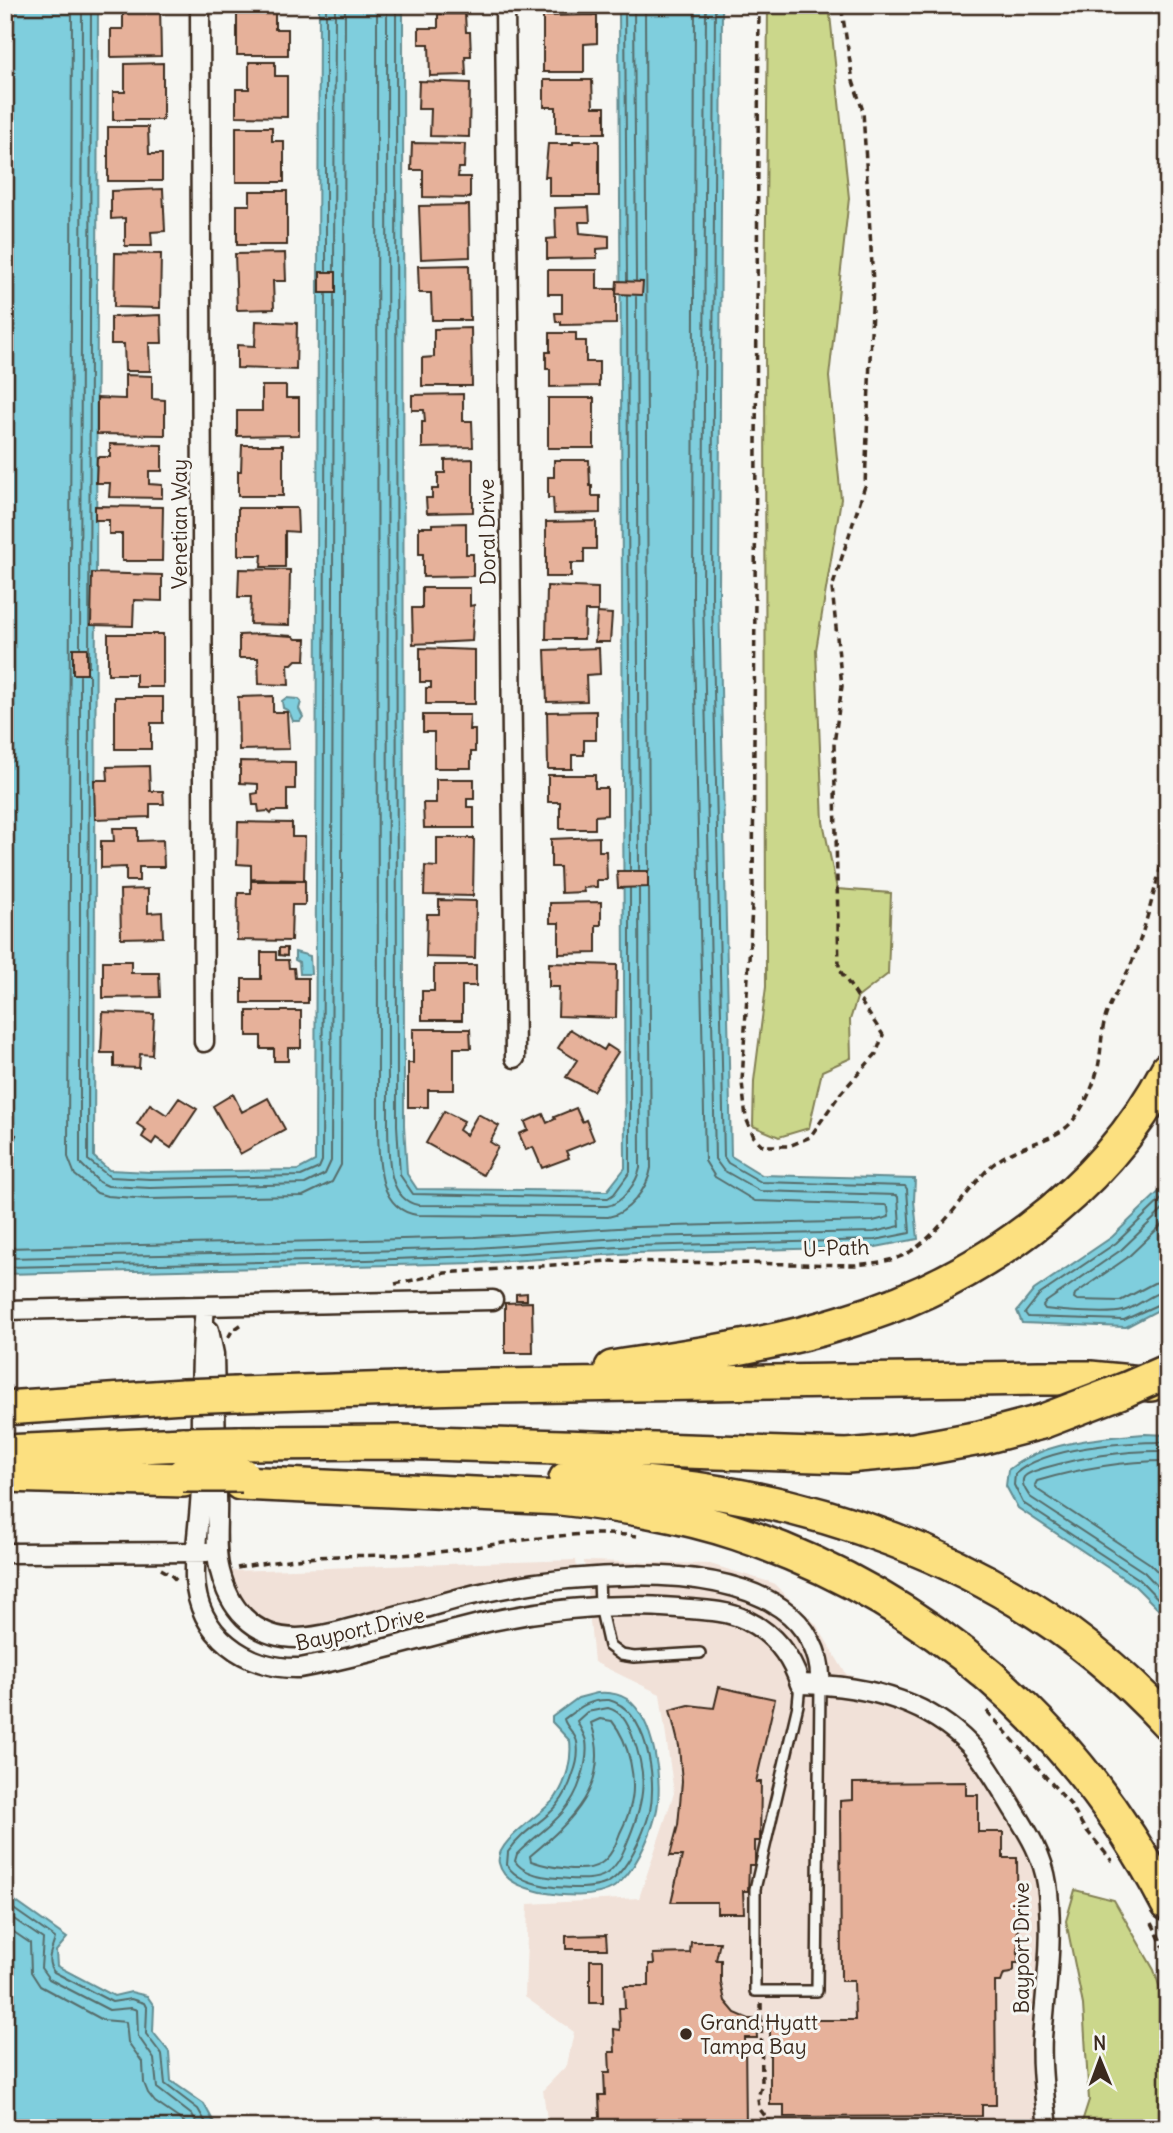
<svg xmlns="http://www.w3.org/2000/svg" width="1173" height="2133" font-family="Delius,sans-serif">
<rect width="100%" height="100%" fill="#f6f6f2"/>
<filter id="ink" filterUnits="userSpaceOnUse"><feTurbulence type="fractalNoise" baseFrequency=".0143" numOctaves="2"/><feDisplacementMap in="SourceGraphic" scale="14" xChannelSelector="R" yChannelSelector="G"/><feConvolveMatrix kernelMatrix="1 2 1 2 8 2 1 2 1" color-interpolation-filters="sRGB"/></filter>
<g filter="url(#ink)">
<path fill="#f1e1d8" d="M576 1560 577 1569 479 1584 314 1625 293 1628 273 1624 252 1612 238 1593 229 1571Z
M584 1561 710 1564 773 1583 816 1624 846 1674 924 1699 957 1719 991 1754 1022 1799 1049 1851 1057 1887 1054 2031 1051 2058 1058 2128H548L543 2090 567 2065 574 2032 525 1997 528 1904 639 1898 674 1793 660 1694 594 1662Z"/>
<path fill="#cbd78b" stroke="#838054" stroke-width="2" d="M768 5H829L849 198 829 377 841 499 816 650 823 822 837 889 891 893 888 974 857 998 850 1020 851 1058 822 1071 809 1128 779 1137 753 1126 754 1081 766 987 765 322Z
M1075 1890 1114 1900 1154 1970 1168 2013V2128H1080L1089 2100 1083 2005 1066 1921Z"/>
<path fill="#7fcedd" stroke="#648c91" stroke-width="2" d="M5 5H98L94 1157 109 1170 150 1172 298 1170 315 1161 319 5H403L404 1125 407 1174 417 1189 607 1191 625 1168 619 5H722L719 595 731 1156 762 1175 915 1179 914 1201 918 1239 876 1247 636 1253 477 1263 5 1274Z
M286 698 298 699 301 702 299 709 303 717 300 721H293L289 711 283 708 282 701Z
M295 952 310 956 311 974H300L299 962 295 960Z
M1168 1183V1305L1126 1327 1022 1323 1017 1311 1034 1290 1112 1237Z
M1145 1434 1168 1435V1619L1134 1585 1018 1508 1006 1486 1008 1470C1044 1441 1101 1438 1145 1434Z
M597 1693C607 1692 618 1693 627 1699 654 1718 664 1784 656 1814 650 1837 634 1874 614 1887 595 1899 562 1896 541 1892 525 1888 503 1882 499 1863 494 1841 544 1814 556 1797 567 1781 572 1759 570 1741L552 1722V1717L578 1698Z
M5 1894 67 1938 56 1951 57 1966 114 1996 131 1992 147 1996 154 2006 153 2032 169 2052 171 2081 204 2104 217 2128H5Z"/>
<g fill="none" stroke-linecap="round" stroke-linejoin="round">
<path stroke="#566c6a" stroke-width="2" d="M72 5 68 1157 75 1175 97 1193 107 1196 149 1199 303 1196 332 1182 341 1165 345 5
M377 5 378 1126C379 1157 376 1209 417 1215L608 1217C628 1214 648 1188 651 1168L649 888
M387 5 388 1125C389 1150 385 1199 418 1205L607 1206C622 1204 637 1182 640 1168L639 889
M396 5 397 1125 400 1175 413 1194 608 1198 614 1194 630 1172V889
M625 5 627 280
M634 5 636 280
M645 5 649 870
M326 270V5
M334 270 335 5
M627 296 630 869
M636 297 639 869
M80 646 82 5
M89 666 91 5
M89 674 88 1160 110 1177 150 1179 301 1176 319 1168 322 1161 326 295
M80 676V1163L99 1182 108 1186 150 1188 305 1184 325 1174 331 1161 334 295
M1168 1193 1116 1243 1039 1295 1025 1313 1028 1317 1124 1320 1168 1300
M1168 1205 1121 1250 1046 1302 1043 1306 1045 1309C1061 1311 1109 1315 1123 1311 1139 1307 1151 1292 1168 1291
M1168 1219 1127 1258 1075 1294 1074 1298 1077 1300 1120 1301 1154 1283 1168 1280
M5 1248 366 1240 475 1237 634 1227 873 1221 889 1217 888 1207 885 1205 755 1201 715 1177 705 1161 693 596 695 5
M5 1258 366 1251 476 1248 635 1237 874 1232 900 1226 898 1197 896 1195 760 1191 723 1170 715 1159 703 596 706 5
M5 1267 367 1260 476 1256 635 1246 875 1240 910 1233 907 1189 905 1186 761 1182 728 1163 724 1157 712 595 715 5
M1168 1442C1127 1442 1046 1446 1015 1474L1014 1485 1023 1503 1139 1579 1168 1609
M1168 1451C1125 1450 1085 1456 1044 1468 1038 1470 1028 1472 1024 1477 1020 1484 1027 1492 1030 1497L1144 1572 1168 1597
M1168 1461C1122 1461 1081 1468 1037 1481L1035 1485 1038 1490 1149 1563 1168 1582
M609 1700C647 1710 657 1778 650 1811 644 1833 627 1873 607 1883 591 1890 570 1888 554 1887 537 1885 516 1880 507 1865L508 1852C531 1819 559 1821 573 1774 577 1764 579 1753 577 1742 575 1732 566 1728 564 1719 579 1708 589 1699 609 1700Z
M608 1708C622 1712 627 1722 632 1735 648 1775 645 1799 629 1838 624 1851 618 1866 606 1874 593 1882 573 1879 558 1878 543 1877 523 1874 515 1861L517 1854C543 1828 569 1817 581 1779 585 1767 588 1754 586 1741 584 1733 579 1727 577 1721L587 1712Z
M600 1719 612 1721C629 1742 638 1781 630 1808 628 1816 624 1825 620 1833 616 1844 611 1857 600 1864 585 1874 548 1867 531 1861L530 1856C572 1821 613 1784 591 1723Z
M5 1903 55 1938C53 1949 44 1960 54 1972L112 2002 131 1999 144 2003 147 2009 146 2034 162 2055 165 2084 198 2109 209 2128
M5 1913 43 1939 41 1968 49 1979 109 2010 131 2008 137 2010 138 2036 154 2059 157 2088 192 2115 199 2128
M5 1926 30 1943 31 1972 40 1986 103 2020 126 2022 128 2042 143 2063 144 2083 148 2093 155 2102 184 2122 187 2128"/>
</g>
<path fill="#e6b19a" stroke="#3b2a1e" stroke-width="2" d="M123 5H160L161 56 111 57V29H123Z
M237 5H275V29H288V55H237Z
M407 5H460V9L407 8Z
M438 14H465L466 32H470L471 56H465L466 75 430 76 429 44H419V28H438Z
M597 15V43L584 44V72H543V16Z
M249 62H275V76H287V117L236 116V89H249Z
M163 63V120H113V92H125V64Z
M544 80H592L593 107H605V133H556V107H544Z
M419 81 470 83 469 137 430 136 431 109H418Z
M108 127H148L149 154H162V181H108Z
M236 127H272V141H284V182H236Z
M573 141H599V196H549V177H545L548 144H573Z
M412 143 465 144 464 168H459L458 177H470V198L423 197V170H411Z
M163 189 165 231 151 232 152 246H125V218L111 219V191Z
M250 191H287V245H237V205H250Z
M469 205 470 257 421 259 419 206Z
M589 207 590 222H579L580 233 609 236V248L597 249V258L547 259V239L556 238 555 208Z
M115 253 161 254 160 308 114 307Z
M285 253 286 281H273L274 309 237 310 235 254Z
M469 265 470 320H432L431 293H419L418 266Z
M548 270H597V289H616V324L561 325V322H556L555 313H562V294H548Z
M320 272H336V293H320Z
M617 281 643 282 642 295 616 294Z
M161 315 162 343H149L150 371H125L124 344H111V317Z
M256 321 297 323 296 370 237 368V345L255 346Z
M471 328 472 386H422V358L434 357V329Z
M550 333H576V341H586V362H599V386L550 387V369H546V352H550Z
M125 375 152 376V399L165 400V435L97 434V398L125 399Z
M262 386H286V398H299V435L237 436V411H262Z
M463 394V421H472L473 447 422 448V422H425L424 410H412V395Z
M548 398H594V448H548Z
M110 444 162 445V471H149V484L162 485V498L109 497 110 483H96L97 457H110Z
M242 445H283V496H238V471H241Z
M473 459V512L427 513 426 498H432V489H438V473H445V460Z
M554 460H589L590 486H592V496H600V513L554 514 553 498H548V477H554Z
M95 506 163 507 162 561H122V534H109V520H95Z
M238 508H297L298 532 285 531V567H261L262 555H238Z
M596 521V549H584V563H571V577H546V522Z
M466 523V554H473V576L423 577V554H419V527H432V524Z
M239 569 290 570 289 625 250 624 251 597H238Z
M92 573 162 575V601L134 600 133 626 91 625Z
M547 586 598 588V611H585L584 639H546Z
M422 588H470V606L474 605 472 641 413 644 412 608H422Z
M597 613 612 614 610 642H595Z
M108 634H163V687H136V674H108Z
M261 634 293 636 296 639H306L305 660H296L292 664H288L289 685 259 684 258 658H239V635Z
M73 648H87V674H73Z
M420 648 475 650V704H426V688H431V682H420Z
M599 648 600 674 586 675 587 701 547 702 545 650Z
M273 696V712H287L289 749 239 750 238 697Z
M115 697H163V723H151V749H115Z
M596 711V740H584V755H572V769H548L547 712Z
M423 715H470L469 730H475V752H471V768H434V732H423Z
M240 761 295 762V789H287V811H273L271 814 268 811 259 812 258 805H253L252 794 258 793V784L240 783Z
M149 766 150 791H163L164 804H150V817L95 819 94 780H108L107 767Z
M548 775H595V788H607V815L595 816V829H560V802H548Z
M436 779H474V799H467V807H474V828H424L423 803H436Z
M238 822 292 823V837H305L304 880 251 879V865L237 864Z
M113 828H138V841L163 840 164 867H139V881H126V867L101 868V841H114Z
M599 837V851H606L607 880H597V887L583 888 584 892 561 893 560 867H551V839Z
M437 838H474L473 896 424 895 425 866 437 867Z
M617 871H648V887L618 888Z
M251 881H305V905H292L291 941 237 940 238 893H251Z
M148 889V913L162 912 163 937 121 938 120 890Z
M439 900 476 901 475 958 426 957 427 914H439Z
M601 902V925H596V953L559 954V923H550V903Z
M279 948H287V956L279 955Z
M261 952H276V960H288L289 968H294L295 978H308V1003H242V979H261Z
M103 961H131V973H159L160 997 103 998Z
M549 963 617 965 616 1018 558 1016 559 987H549Z
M434 965H476V986H462V1020H422V991H434Z
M247 1011H301V1048H288V1061H274V1049H261V1036H247Z
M103 1012 154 1014 152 1055 140 1054 139 1068 114 1067V1053H101Z
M413 1029H470L471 1048H454V1090H428V1107H408V1063H413Z
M570 1029 604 1050 607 1045 618 1052 593 1091 566 1077 577 1060 558 1048Z
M233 1094 242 1112 268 1098 285 1129 240 1154 213 1106Z
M179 1098 197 1109 171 1148 156 1138 152 1144 142 1137 146 1130 137 1124 150 1104 167 1115Z
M576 1108 582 1122 586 1120 594 1140 566 1151 569 1158 542 1168 533 1147 526 1150 519 1134 528 1130 525 1122 543 1114 547 1123 555 1119 554 1117Z
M444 1111 464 1121 459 1130 466 1135 478 1114 499 1126 490 1142 498 1147 483 1175 426 1143Z
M5 1130 16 1135 5 1159Z
M527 1293V1300H516V1294Z
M532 1302 533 1353H505V1303Z
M719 1687 775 1699 756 1782H761L760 1841H755V1865H749L748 1891H743L744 1913H717V1902H671L682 1856H670L678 1825 682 1782 679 1746 670 1710 689 1705 714 1708Z
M966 1782V1795H978V1832H1003V1858H1017L1018 1963H1014V1970L1011 1973 1004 1974 1001 1982H995L996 2105H982V2116L784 2117V2105H770V2020H855L854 1981H841L840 1801 853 1800V1783Z
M606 1935 607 1949H566V1936Z
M691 1942H720L716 1960H721V1983L725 2001 735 2013 749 2019H756L757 2038H745L746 2128H595V2117H600L599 2095H605L604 2073H610L609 2052H615L614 2029 620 2030 619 2008H625L624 1986H649V1964H654L653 1954 690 1953Z
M590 1960H603V2003H590Z"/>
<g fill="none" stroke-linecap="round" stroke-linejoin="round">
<defs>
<path id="lane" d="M599 1578 600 1606 609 1646 621 1655 634 1657 700 1653
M800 1684 798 1705 755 1889V1991H817L820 1684"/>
<path id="street" d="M200 5 204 1042
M505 5 515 1058
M205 1306C200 1365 201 1423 201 1482 201 1514 194 1546 195 1578 197 1634 246 1670 300 1668 365 1656 428 1636 492 1621 554 1608 616 1603 678 1608 701 1610 726 1610 746 1620 773 1633 791 1656 800 1684 861 1685 926 1699 970 1745 987 1763 999 1786 1012 1807 1027 1831 1043 1855 1047 1884 1054 1934 1046 1987 1042 2038 1040 2068 1045 2098 1048 2128
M5 1310 493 1300
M209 1330 214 1354C215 1402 216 1449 217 1497 218 1521 214 1547 220 1571 224 1587 232 1605 244 1617 258 1631 277 1638 297 1638 331 1637 376 1620 410 1612 434 1606 457 1598 481 1593 563 1575 710 1559 781 1608 806 1625 822 1654 820 1684
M5 1553 207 1552"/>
<path id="highway" d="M612 1368C689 1356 767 1346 841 1323 975 1284 1103 1194 1168 1069
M237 1394 494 1386 1040 1378H1090L1151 1384
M5 1408 183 1396
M239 1443 400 1442 847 1456 914 1450 980 1438 1041 1422
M5 1452 184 1444
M5 1475 183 1480
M566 1479C789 1483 1014 1555 1168 1723
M240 1483 561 1498C620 1505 680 1514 737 1533 927 1597 1076 1726 1168 1904"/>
</defs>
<use href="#lane" stroke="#3b2a1e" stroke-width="14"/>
<use href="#street" stroke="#3b2a1e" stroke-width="23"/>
<use href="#highway" stroke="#3b2a1e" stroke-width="38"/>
<path stroke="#3b2a1e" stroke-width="3.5" stroke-dasharray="7 5" stroke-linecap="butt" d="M759 5 753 889 742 1082 746 1118 754 1137 763 1146H789L810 1137 840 1094 876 1054 883 1035 839 969 834 744 842 686 832 588 865 486 873 283 863 111 853 81 841 5
M395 1284 445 1273 608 1261 856 1265C872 1263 888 1262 902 1256 935 1241 962 1197 987 1170 1012 1144 1051 1144 1070 1124 1084 1108 1096 1082 1099 1062 1102 1045 1101 1026 1108 1010 1115 992 1127 976 1134 957 1148 920 1157 879 1168 840
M228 1338 232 1331 245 1322
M237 1568C270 1562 304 1557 338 1556 368 1555 399 1556 429 1553 499 1546 566 1528 637 1536
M161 1569 171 1575 179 1583
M987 1711 1070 1804 1083 1826 1112 1861
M1152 1923 1168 1956
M761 2003 762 2083 758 2098 759 2108 774 2128"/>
<use href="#lane" stroke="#f6f6f2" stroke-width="9"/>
<use href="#street" stroke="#f6f6f2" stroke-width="18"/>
<use href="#highway" stroke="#fce080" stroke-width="33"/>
<defs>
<path id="highway-bridge" d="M183 1396 237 1394
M1041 1422 1127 1389 1168 1371
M184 1444 239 1443
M183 1475H242"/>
</defs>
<use href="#highway-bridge" stroke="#3b2a1e" stroke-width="38" stroke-linecap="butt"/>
<use href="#highway-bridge" stroke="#fce080" stroke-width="33"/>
</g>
</g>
<circle fill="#3b2a1e" stroke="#f6f6f2" stroke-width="2.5" cx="686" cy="2034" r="7"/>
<g text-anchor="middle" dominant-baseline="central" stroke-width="6" stroke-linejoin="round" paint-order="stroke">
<g font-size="21" fill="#3b2a1e" stroke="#f6f6f2">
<text transform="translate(179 524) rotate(-90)">Venetian Way</text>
<text transform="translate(487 532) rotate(-91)">Doral Drive</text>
<text transform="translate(836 1248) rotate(-2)">U-Path</text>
<text transform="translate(360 1629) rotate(-13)">Bayport Drive</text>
<text transform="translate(1021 1948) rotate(-90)">Bayport Drive</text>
</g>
<g font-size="21" fill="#3b2a1e" stroke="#f6f6f2" text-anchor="start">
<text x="700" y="2022">Grand Hyatt<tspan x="700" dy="24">Tampa Bay</tspan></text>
</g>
</g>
<rect width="1173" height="2133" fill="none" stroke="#f6f6f2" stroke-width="28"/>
<rect x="14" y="14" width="1145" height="2105" fill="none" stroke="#3b2a1e" stroke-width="2.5" filter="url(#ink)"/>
<g transform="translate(1100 2060) rotate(359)" stroke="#f6f6f2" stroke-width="5" paint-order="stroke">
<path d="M0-5L12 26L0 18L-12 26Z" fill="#3b2a1e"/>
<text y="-10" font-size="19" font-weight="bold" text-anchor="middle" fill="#3b2a1e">N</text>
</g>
</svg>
